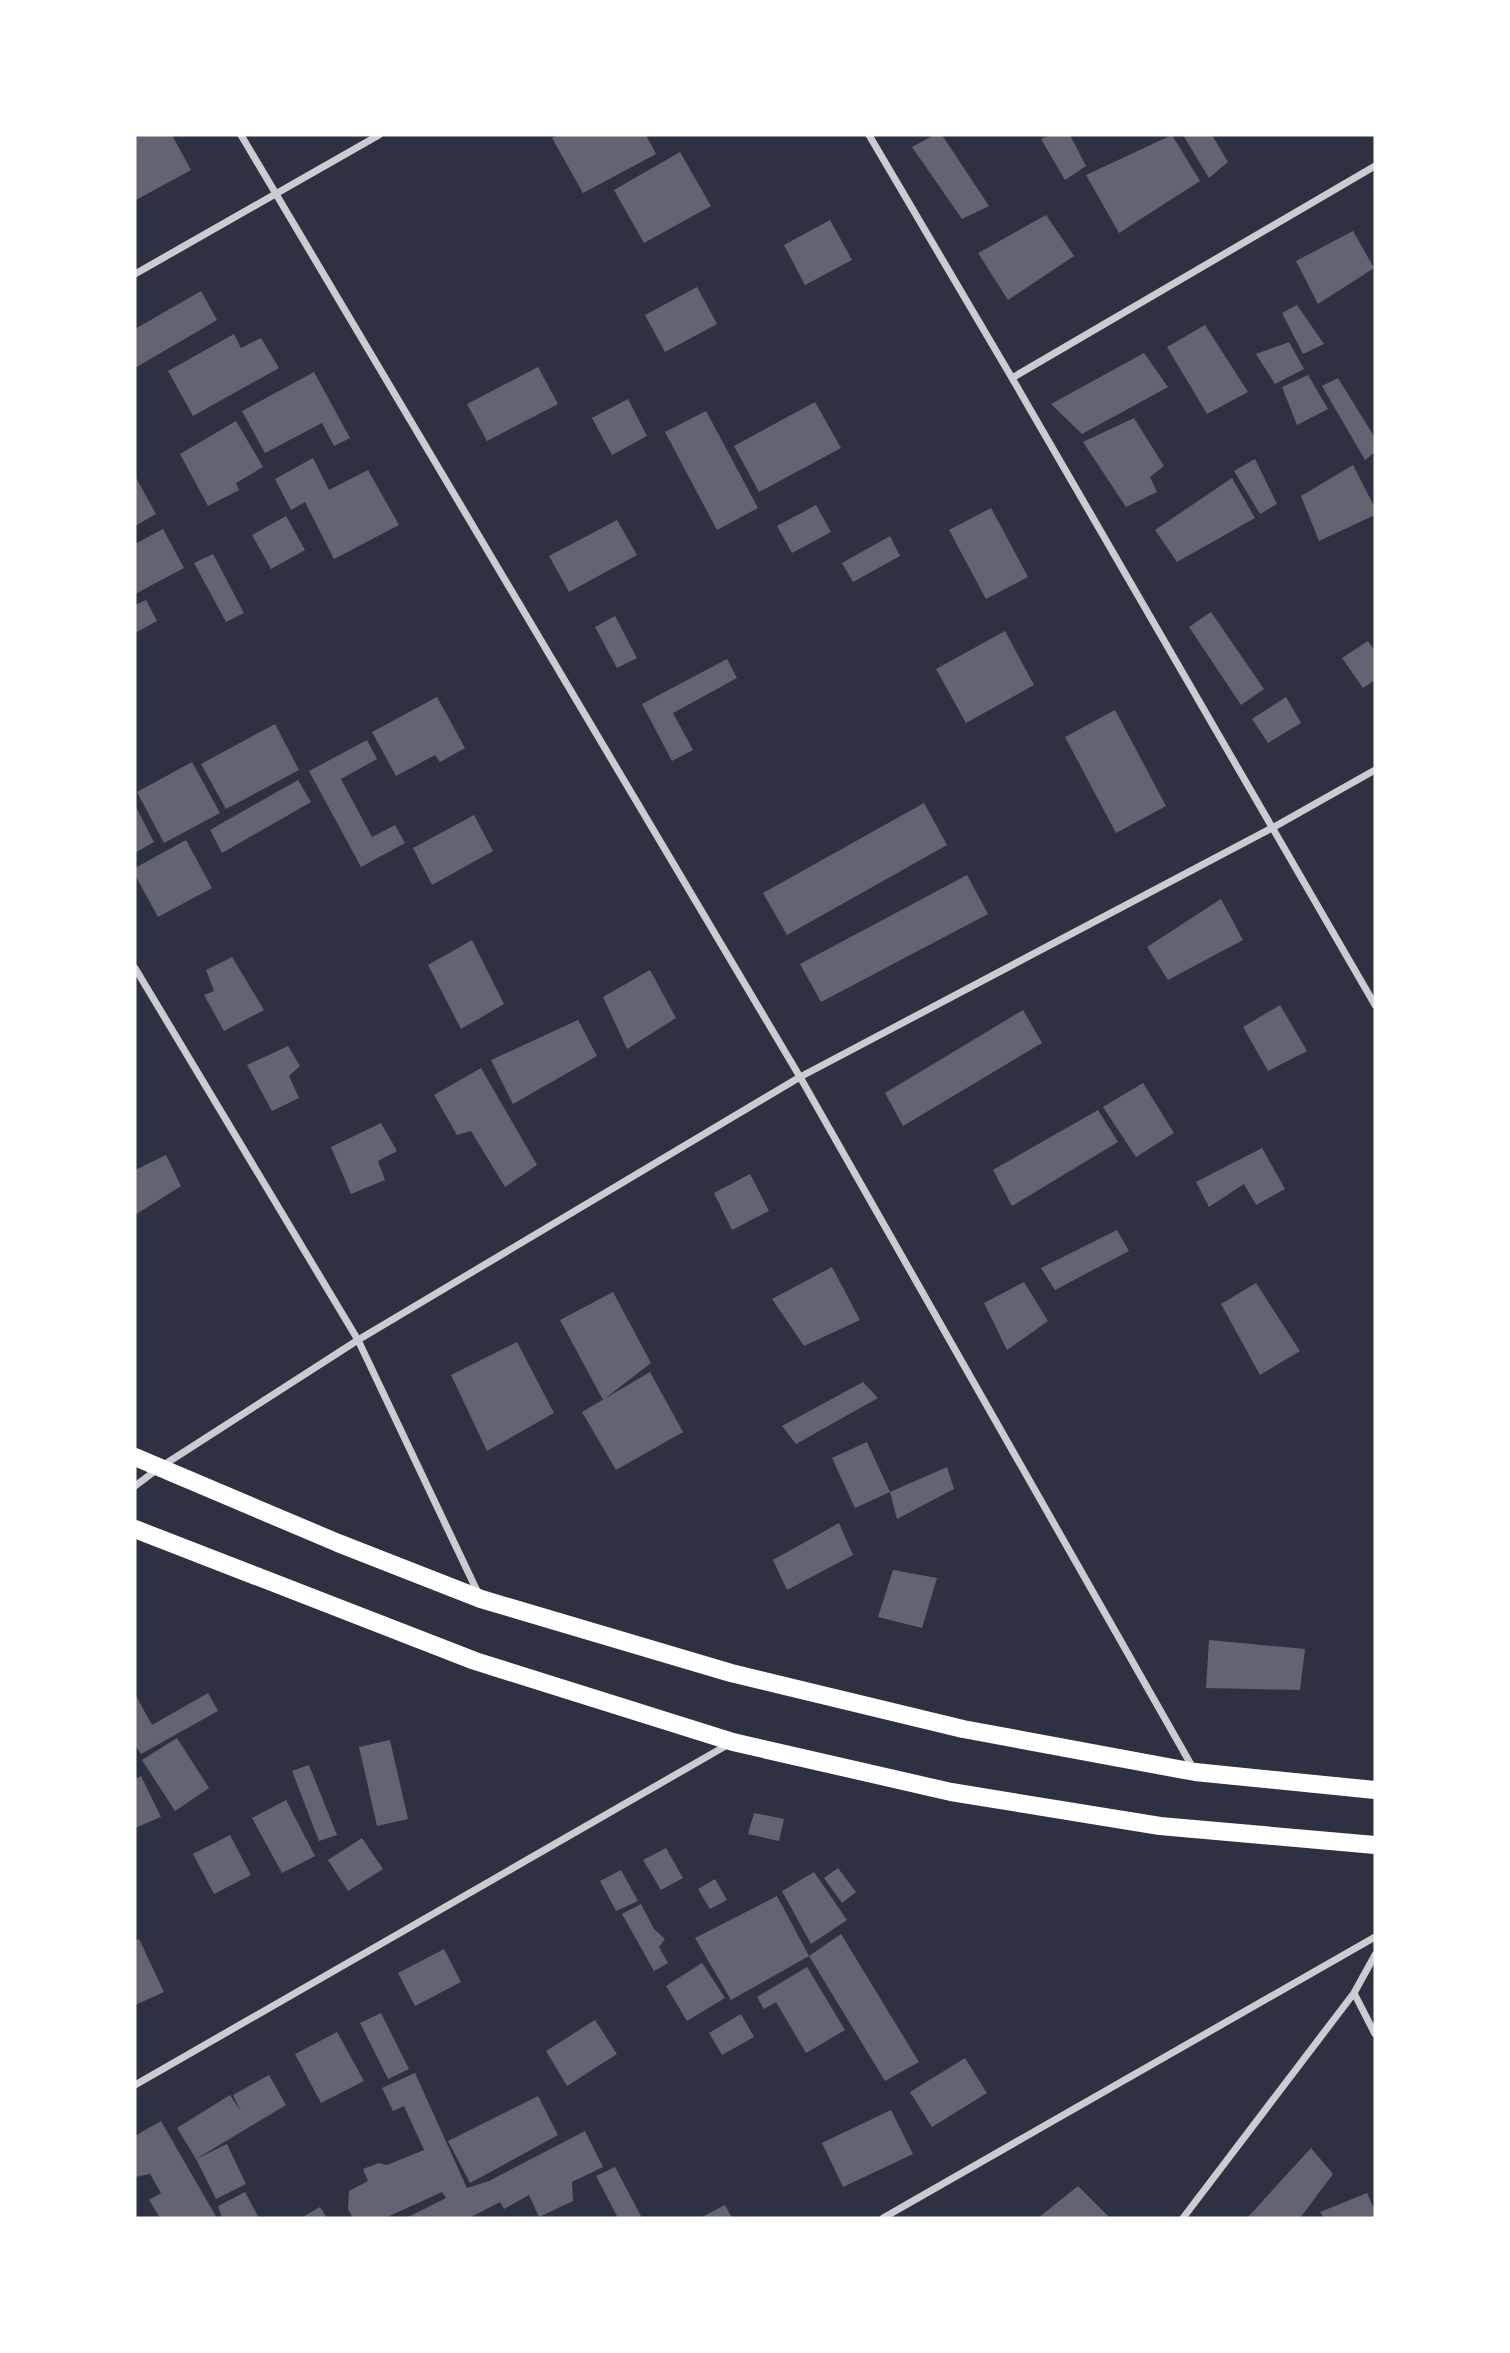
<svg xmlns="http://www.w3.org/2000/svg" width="1510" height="2353" font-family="Signika,sans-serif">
<rect width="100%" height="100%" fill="#2d3142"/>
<path fill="#626471" d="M135 135H172L191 170 136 200Z
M558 135H646L656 154 583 193 552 138Z
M934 135H942L989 206 962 219 912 147Z
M1050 135H1070L1086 166 1065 180 1041 139Z
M1172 135 1200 181 1119 233 1086 175Z
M1183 135H1212L1228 162 1209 178Z
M680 152 711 206 644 243 614 190Z
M1046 215 1074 256 1008 300 978 253Z
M830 220 852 260 805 285 784 245Z
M1353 231 1374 268 1318 304 1296 261Z
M697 287 717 324 665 352 645 315Z
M201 291 217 320 135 368V329Z
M1297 305 1324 344 1303 354 1282 313Z
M1205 325 1248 392 1207 414 1167 347Z
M234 334 241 348 261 338 279 368 193 416 168 371Z
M1289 342 1304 369 1275 384 1256 354Z
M1144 353 1168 387 1082 434 1051 404Z
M538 367 558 404 487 441 467 404Z
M314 372 350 438 334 446 322 423 265 453 242 411Z
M1308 375 1328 409 1297 425 1282 387Z
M1338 378 1375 438V452L1365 460 1322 386Z
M628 399 647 436 612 455 592 418Z
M815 402 841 448 759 492 734 446Z
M706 411 758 508 717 530 665 432Z
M1134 418 1164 466 1150 477 1157 492 1126 507 1083 442Z
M236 421 263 467 236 483 239 490 208 506 180 454Z
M313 458 329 490 368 470 399 525 334 559 305 502 291 510 275 479Z
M1255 459 1277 504 1260 514 1234 471Z
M1353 465 1375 508V515L1319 541 1301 496Z
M135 476 156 514 135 526Z
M1232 478 1255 518 1177 562 1155 530Z
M816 505 831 532 792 553 777 526Z
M991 508 1028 577 986 599 949 530Z
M286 516 305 550 271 569 252 535Z
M617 520 637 555 569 592 549 556Z
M163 529 184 568 135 594V544Z
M890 536 900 556 853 582 842 563Z
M213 554 244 613 226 622 194 563Z
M146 600 157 621 135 633V605Z
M1211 612 1264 689 1241 705 1189 627Z
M615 616 637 658 617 668 595 627Z
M1005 631 1034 685 966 723 936 669Z
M1368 641 1375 651V680L1363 688 1342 658Z
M727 659 737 678 673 713 693 750 672 761 642 704Z
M437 697 465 748 440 762 435 755 396 776 372 732Z
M1286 697 1301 723 1268 743 1252 719Z
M1115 710 1166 806 1116 833 1065 737Z
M275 724 299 770 226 809 201 764Z
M367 740 377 759 341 779 372 837 395 825 405 843 361 867 309 771Z
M192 762 220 813 164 843 137 792Z
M298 780 311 802 222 853 210 830Z
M924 803 947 845 787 935 763 893Z
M135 805 154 842 135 853Z
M474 815 493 851 432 885 413 848Z
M186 840 212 888 158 917 135 875V868Z
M967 875 988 914 821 1002 800 964Z
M1221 899 1243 940 1168 980 1147 947Z
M472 940 504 1004 461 1029 428 965Z
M232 957 264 1010 224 1031 204 995 214 991 206 970Z
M650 970 676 1018 627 1049 603 997Z
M1280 1005 1307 1051 1268 1071 1243 1027Z
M1023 1010 1042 1043 903 1126 885 1093Z
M578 1020 597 1056 513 1104 491 1060Z
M288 1046 300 1066 289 1076 299 1098 272 1111 247 1065Z
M481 1068 537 1165 505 1187 471 1131 457 1135 434 1095Z
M1143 1083 1174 1133 1136 1157 1103 1107Z
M1098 1110 1118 1142 1012 1206 993 1170Z
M381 1123 397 1151 378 1161 385 1180 351 1194 331 1147Z
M1262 1148 1285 1189 1256 1205 1244 1184 1209 1207 1196 1182Z
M166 1155 181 1186 135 1215V1170Z
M750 1174 769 1211 732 1230 714 1193Z
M1117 1230 1129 1251 1055 1290 1041 1268Z
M832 1267 860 1320 804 1346 772 1299Z
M1024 1282 1048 1321 1007 1350 984 1303Z
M1256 1283 1300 1351 1260 1375 1221 1304Z
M613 1292 651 1363 603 1400 560 1320Z
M517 1342 554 1413 487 1451 451 1375Z
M650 1372 683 1432 616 1470 582 1412Z
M863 1382 878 1398 796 1444 782 1426Z
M867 1442 890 1492 855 1508 832 1458Z
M947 1467 954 1489 897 1519 890 1492Z
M839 1523 853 1555 787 1590 773 1560Z
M893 1570 937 1578 922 1628 878 1617Z
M1209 1640 1305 1649 1300 1690 1206 1688Z
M208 1693 218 1711 141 1754 135 1745V1694L152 1725Z
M177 1738 209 1788 175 1811 142 1760Z
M390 1740 408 1819 377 1826 359 1747Z
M309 1765 337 1835 319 1841 292 1771Z
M141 1776 161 1817 135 1828V1779Z
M286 1800 315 1856 282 1873 252 1818Z
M754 1813 784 1819 779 1841 748 1834Z
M230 1835 251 1875 214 1894 193 1854Z
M362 1838 383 1869 348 1891 328 1860Z
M666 1848 683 1878 661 1890 643 1860Z
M838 1868 856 1892 842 1903 824 1878Z
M621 1870 638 1901 616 1911 600 1881Z
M814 1872 847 1920 811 1944 782 1891Z
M715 1879 727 1900 710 1909 698 1889Z
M777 1896 809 1956 841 1934 919 2062 885 2081 809 1956 731 2000 695 1938Z
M641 1904 654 1929 665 1939 659 1947 668 1963 654 1971 622 1914Z
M139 1939 164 1992 135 2005V1941Z
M444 1949 461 1982 415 2006 398 1973Z
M702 1963 725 1998 687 2021 666 1986Z
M807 1967 845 2030 806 2053 776 2002 764 2009 757 1997Z
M381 2013 409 2069 388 2079 360 2023Z
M741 2014 754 2037 722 2055 709 2033Z
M595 2020 617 2054 567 2086 546 2051Z
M337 2032 364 2081 321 2103 295 2054Z
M965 2058 987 2093 932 2127 910 2092Z
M415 2073 467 2188 489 2181 585 2131 603 2167 572 2182 573 2201 539 2217 529 2195 504 2209 500 2202 469 2218H406L446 2198 442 2192 385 2218H353L348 2209 349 2191 368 2181 363 2169 379 2163 387 2165 424 2150 404 2106 393 2111 382 2088Z
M269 2075 286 2105 196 2159 227 2144 246 2184 216 2199 196 2159 177 2128 230 2095 241 2112 233 2095Z
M538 2096 558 2135 470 2183 448 2141Z
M891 2110 913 2154 843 2187 822 2143Z
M161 2121 192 2175 217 2218H160L149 2200 161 2193 150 2174 135 2177V2136Z
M1311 2148 1333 2174 1300 2218H1247Z
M615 2167 642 2218H618L596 2176Z
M1078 2186 1110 2218H1038Z
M245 2192 259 2218H222L218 2206Z
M1367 2193 1375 2211V2218H1324L1320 2212Z
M725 2205 732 2218H700Z
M320 2207 327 2218H301Z"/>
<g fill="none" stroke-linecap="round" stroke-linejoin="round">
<path stroke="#caccd0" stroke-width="7" d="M241 135 800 1077 1193 1768
M869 135 1012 378 1375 1005
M135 274 379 135
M1012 378 1375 166
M135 968 358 1340 479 1595
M135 1486 159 1468 358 1340 800 1077 1274 827 1375 770
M1354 1993 1375 2034
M135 2085 729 1744
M883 2218 1375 1937
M1183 2218 1354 1993 1375 1955"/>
<path stroke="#fff" stroke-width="18" d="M135 1457 338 1543 481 1599 731 1673 963 1729 1195 1772 1375 1790
M135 1529 475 1661 733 1742 951 1792 1160 1826 1375 1845"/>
</g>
<rect width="1510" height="2353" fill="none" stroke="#ffffff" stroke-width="273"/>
</svg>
